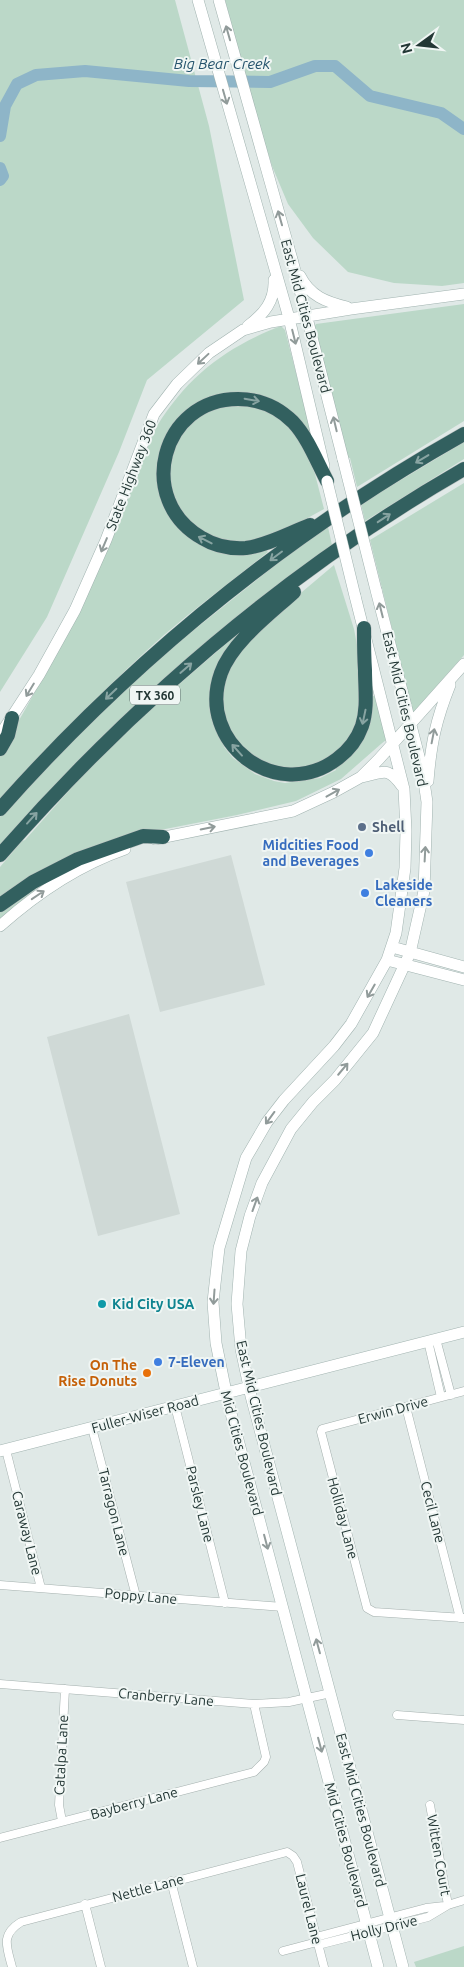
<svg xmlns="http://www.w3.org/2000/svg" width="464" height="1967" font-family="Ubuntu,sans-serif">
<rect width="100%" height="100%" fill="#e0e9e7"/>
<path fill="#cfd9d6" d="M231 855 265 985 160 1012 126 882Z
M129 1014 180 1214 98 1236 47 1037Z"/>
<path fill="#bbd8c8" d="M0 0H175L209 126 244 300 147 380 119 452 47 617 0 692Z
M225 0H464V283L442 286 394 283 348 272 313 238 288 204 272 166 258 121Z
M464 304V421L357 487 350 458H347L315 332 317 331 314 327 316 324Z
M281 326 285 330 311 432 306 434 282 409 211 400 161 460 186 533 265 548 268 552C233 580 198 606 164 635 106 687 52 741 0 799V754L40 683 157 426C188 376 226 347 281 326Z
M239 403 270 411 294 431 308 456 315 474 324 509 284 531 237 544 206 536 181 515 168 483 173 447 183 429 204 412Z
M464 442V459L365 521 361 504Z
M464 483V655L413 713 370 540Z
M328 527 332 545 254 603 156 687 0 848V817L77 734 155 661 288 555Z
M334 565 354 629 358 650 361 712 349 741 322 764 290 771 259 763 234 741 222 709 226 673 237 656 270 619Z
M256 618 220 666 224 747 233 758 255 774 274 781 285 783 320 778 336 770 335 767 370 697 377 695 386 740 381 744 341 779 296 801 237 815 150 832 0 900V867L22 841 25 840 82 776 149 710Z
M67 868 0 921V909Z
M464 1946V1967H416L414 1962Z"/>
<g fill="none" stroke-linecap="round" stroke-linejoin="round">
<path stroke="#8eb5c8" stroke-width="12" d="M0 136 5 106 17 84 36 75 85 71 189 81 270 82 315 66H335L370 96 441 113 464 129
M0 168 3 176 0 180"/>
<defs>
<path id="street" d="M436 1339 451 1395
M428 1341 441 1397
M464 1391 322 1429 321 1432 367 1608 374 1612 464 1618
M175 1406 225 1603
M406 1407 460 1618
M92 1428 136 1596
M6 1450 41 1588
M0 1585 283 1607
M0 1684 254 1704 289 1702 331 1693
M397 1715 464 1720
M430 1805 448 1905
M62 1821 59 1805 65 1689
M0 1838 254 1772 264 1762 266 1757 254 1704
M171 1881 193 1967
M85 1904 101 1967
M316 1937 426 1908 444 1906
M318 1945 428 1917 448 1905 464 1900
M283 1951 317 1942
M12 1967C7 1947 0 1935 21 1922L287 1852 293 1856 297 1862 324 1967"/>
<path id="secondary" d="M198 0 289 318 324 466
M219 0 293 263 343 459
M300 276C310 296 326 302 347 307
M248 326C264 314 275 301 274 280
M376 590 422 768 427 802 424 891 410 953 373 1033 335 1080 313 1102 291 1129 262 1183 250 1216 241 1251 237 1304 241 1349 251 1396 403 1967
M355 596 404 789 406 831 405 868 396 933 387 960 351 1024 334 1046 284 1100 267 1122 246 1158 219 1248 213 1302 216 1343 228 1402 378 1967
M0 735 39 675 75 610 106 540 154 414 177 384 209 353 243 330 271 322 351 309 464 294
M361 777C383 773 387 765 402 786
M428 781C431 743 436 720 450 685
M155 839 293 811 334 792 361 777 379 759 464 664
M0 926C37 893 79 865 125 849
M392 947 464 967
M387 960 464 980
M0 1451 464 1332"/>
<path id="highway" d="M310 525C289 533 268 545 246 548 231 549 215 546 202 538 135 500 161 399 238 399 259 399 278 407 293 422 308 438 317 462 327 481
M294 592C270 614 232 642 221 673 196 743 277 804 337 759 348 751 357 740 362 726 368 708 365 689 365 670 364 656 364 642 364 628
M0 749 8 735 12 718
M0 809C133 659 290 532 464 434
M0 855C133 703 288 570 464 469
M0 905 33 882 78 859 143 836 163 837"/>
</defs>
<use href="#street" stroke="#a4b0ae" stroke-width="9"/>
<use href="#secondary" stroke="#a1b3b0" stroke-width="12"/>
<use href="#highway" stroke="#bdc3c2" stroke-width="15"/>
<use href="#street" stroke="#fff" stroke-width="8"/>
<use href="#secondary" stroke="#fff" stroke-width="11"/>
<use href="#highway" stroke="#32605f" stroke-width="14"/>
<defs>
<path id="secondary-bridge" d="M343 459 376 590
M327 481 355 596"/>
</defs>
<use href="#secondary-bridge" stroke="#a1b3b0" stroke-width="12" stroke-linecap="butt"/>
<use href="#secondary-bridge" stroke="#fff" stroke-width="11"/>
</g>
<defs><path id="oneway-shaft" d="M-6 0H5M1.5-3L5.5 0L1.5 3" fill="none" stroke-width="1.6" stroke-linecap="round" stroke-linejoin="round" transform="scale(1.25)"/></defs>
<g stroke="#919b9a">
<use href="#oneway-shaft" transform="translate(228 33) rotate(-106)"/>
<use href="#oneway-shaft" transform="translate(225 97) rotate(74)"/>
<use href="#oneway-shaft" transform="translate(280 218) rotate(-106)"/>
<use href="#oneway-shaft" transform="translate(294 337) rotate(76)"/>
<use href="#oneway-shaft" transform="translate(203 359) rotate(137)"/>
<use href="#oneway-shaft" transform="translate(335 424) rotate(-103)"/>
<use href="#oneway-shaft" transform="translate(104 545) rotate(113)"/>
<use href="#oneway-shaft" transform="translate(381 610) rotate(-104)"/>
<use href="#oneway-shaft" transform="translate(30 690) rotate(121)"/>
<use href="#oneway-shaft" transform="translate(433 736) rotate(-79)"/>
<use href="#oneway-shaft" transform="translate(333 793) rotate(-29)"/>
<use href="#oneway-shaft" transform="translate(208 828) rotate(-11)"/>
<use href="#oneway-shaft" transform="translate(425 854) rotate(-87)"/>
<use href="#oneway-shaft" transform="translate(38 895) rotate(-34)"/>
<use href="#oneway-shaft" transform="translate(371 991) rotate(120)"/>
<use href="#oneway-shaft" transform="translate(343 1069) rotate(-50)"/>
<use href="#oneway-shaft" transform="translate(270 1118) rotate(126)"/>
<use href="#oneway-shaft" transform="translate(255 1204) rotate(-70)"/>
<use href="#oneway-shaft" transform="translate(214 1297) rotate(94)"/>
<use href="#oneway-shaft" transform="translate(266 1542) rotate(75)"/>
<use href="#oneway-shaft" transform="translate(318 1646) rotate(-105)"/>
<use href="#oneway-shaft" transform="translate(320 1745) rotate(75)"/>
</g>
<g stroke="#88a4a2">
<use href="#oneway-shaft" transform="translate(252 400) rotate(10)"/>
<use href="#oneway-shaft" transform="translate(422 459) rotate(149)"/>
<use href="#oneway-shaft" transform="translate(384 518) rotate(-33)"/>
<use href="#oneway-shaft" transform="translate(205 540) rotate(-153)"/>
<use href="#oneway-shaft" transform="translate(276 556) rotate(143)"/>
<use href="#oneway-shaft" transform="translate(186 668) rotate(-41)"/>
<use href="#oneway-shaft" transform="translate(111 694) rotate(136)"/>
<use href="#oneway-shaft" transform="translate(364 717) rotate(102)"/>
<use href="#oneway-shaft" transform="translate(237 750) rotate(-132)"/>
<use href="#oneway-shaft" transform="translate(32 818) rotate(-48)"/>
</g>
<circle fill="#5c6f8a" stroke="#f0f6f4" stroke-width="2" cx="362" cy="827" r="5"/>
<g fill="#3f7fe0" stroke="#f0f6f4" stroke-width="2">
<circle cx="369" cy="853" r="5"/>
<circle cx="365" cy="893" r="5"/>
<circle cx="158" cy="1362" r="5"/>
</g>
<circle fill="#0f9aa8" stroke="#f0f6f4" stroke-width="2" cx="102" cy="1304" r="5"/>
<circle fill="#e8710a" stroke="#f0f6f4" stroke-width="2" cx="147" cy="1373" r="5"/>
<g text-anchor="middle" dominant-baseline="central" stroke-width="4" stroke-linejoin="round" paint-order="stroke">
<rect fill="#f0f6f4" stroke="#60706e" stroke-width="1" x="130" y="685.5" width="50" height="19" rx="4"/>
<g font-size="12" font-weight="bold" fill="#233735">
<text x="155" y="695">TX 360</text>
</g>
<g font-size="14" fill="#233735" stroke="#f0f6f4">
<text transform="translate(306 316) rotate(75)">East Mid Cities Boulevard</text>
<text transform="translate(131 475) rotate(-69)">State Highway 360</text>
<text transform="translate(405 709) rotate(77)">East Mid Cities Boulevard</text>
<text transform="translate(393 1410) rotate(-15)">Erwin Drive</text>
<text transform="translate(145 1414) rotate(-15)">Fuller-Wiser Road</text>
<text transform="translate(259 1418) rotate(77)">East Mid Cities Boulevard</text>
<text transform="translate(242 1453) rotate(75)">Mid Cities Boulevard</text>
<text transform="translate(200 1504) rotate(76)">Parsley Lane</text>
<text transform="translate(114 1512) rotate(76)">Tarragon Lane</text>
<text transform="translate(433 1512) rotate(76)">Cecil Lane</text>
<text transform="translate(343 1518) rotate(75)">Holliday Lane</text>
<text transform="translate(27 1533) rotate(76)">Caraway Lane</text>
<text transform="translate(141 1596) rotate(5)">Poppy Lane</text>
<text transform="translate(166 1697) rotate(5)">Cranberry Lane</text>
<text transform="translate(61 1755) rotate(-87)">Catalpa Lane</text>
<text transform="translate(134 1803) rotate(-15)">Bayberry Lane</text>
<text transform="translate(361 1810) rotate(75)">East Mid Cities Boulevard</text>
<text transform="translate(346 1845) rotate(75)">Mid Cities Boulevard</text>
<text transform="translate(439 1855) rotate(80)">Witten Court</text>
<text transform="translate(148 1888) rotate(-15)">Nettle Lane</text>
<text transform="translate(309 1909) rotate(76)">Laurel Lane</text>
<text transform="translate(384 1928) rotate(-14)">Holly Drive</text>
</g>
<g font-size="14" font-weight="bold" fill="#4e5e75" stroke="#f0f6f4" text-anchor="start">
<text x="372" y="827">Shell</text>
</g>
<g font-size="14" font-weight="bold" fill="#366cbe" stroke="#f0f6f4" text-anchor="start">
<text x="359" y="845" text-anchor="end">Midcities Food<tspan x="359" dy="16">and Beverages</tspan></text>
<text x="375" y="885">Lakeside<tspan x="375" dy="16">Cleaners</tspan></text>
<text x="168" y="1362">7-Eleven</text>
</g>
<g font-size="14" font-weight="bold" fill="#0d838f" stroke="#f0f6f4" text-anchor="start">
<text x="112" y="1304">Kid City USA</text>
</g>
<g font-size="14" font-weight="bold" fill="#c56008" stroke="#f0f6f4" text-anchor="end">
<text x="137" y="1365">On The<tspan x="137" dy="16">Rise Donuts</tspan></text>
</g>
<g font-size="15" font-style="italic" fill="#24536c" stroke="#f0f6f4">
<text x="222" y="63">Big Bear Creek</text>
</g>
</g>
<g transform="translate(419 45) rotate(255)" stroke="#f0f6f4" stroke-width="4" paint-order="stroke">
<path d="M0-4L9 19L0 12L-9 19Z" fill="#233735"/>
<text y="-8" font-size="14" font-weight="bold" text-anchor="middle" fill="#233735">N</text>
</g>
</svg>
